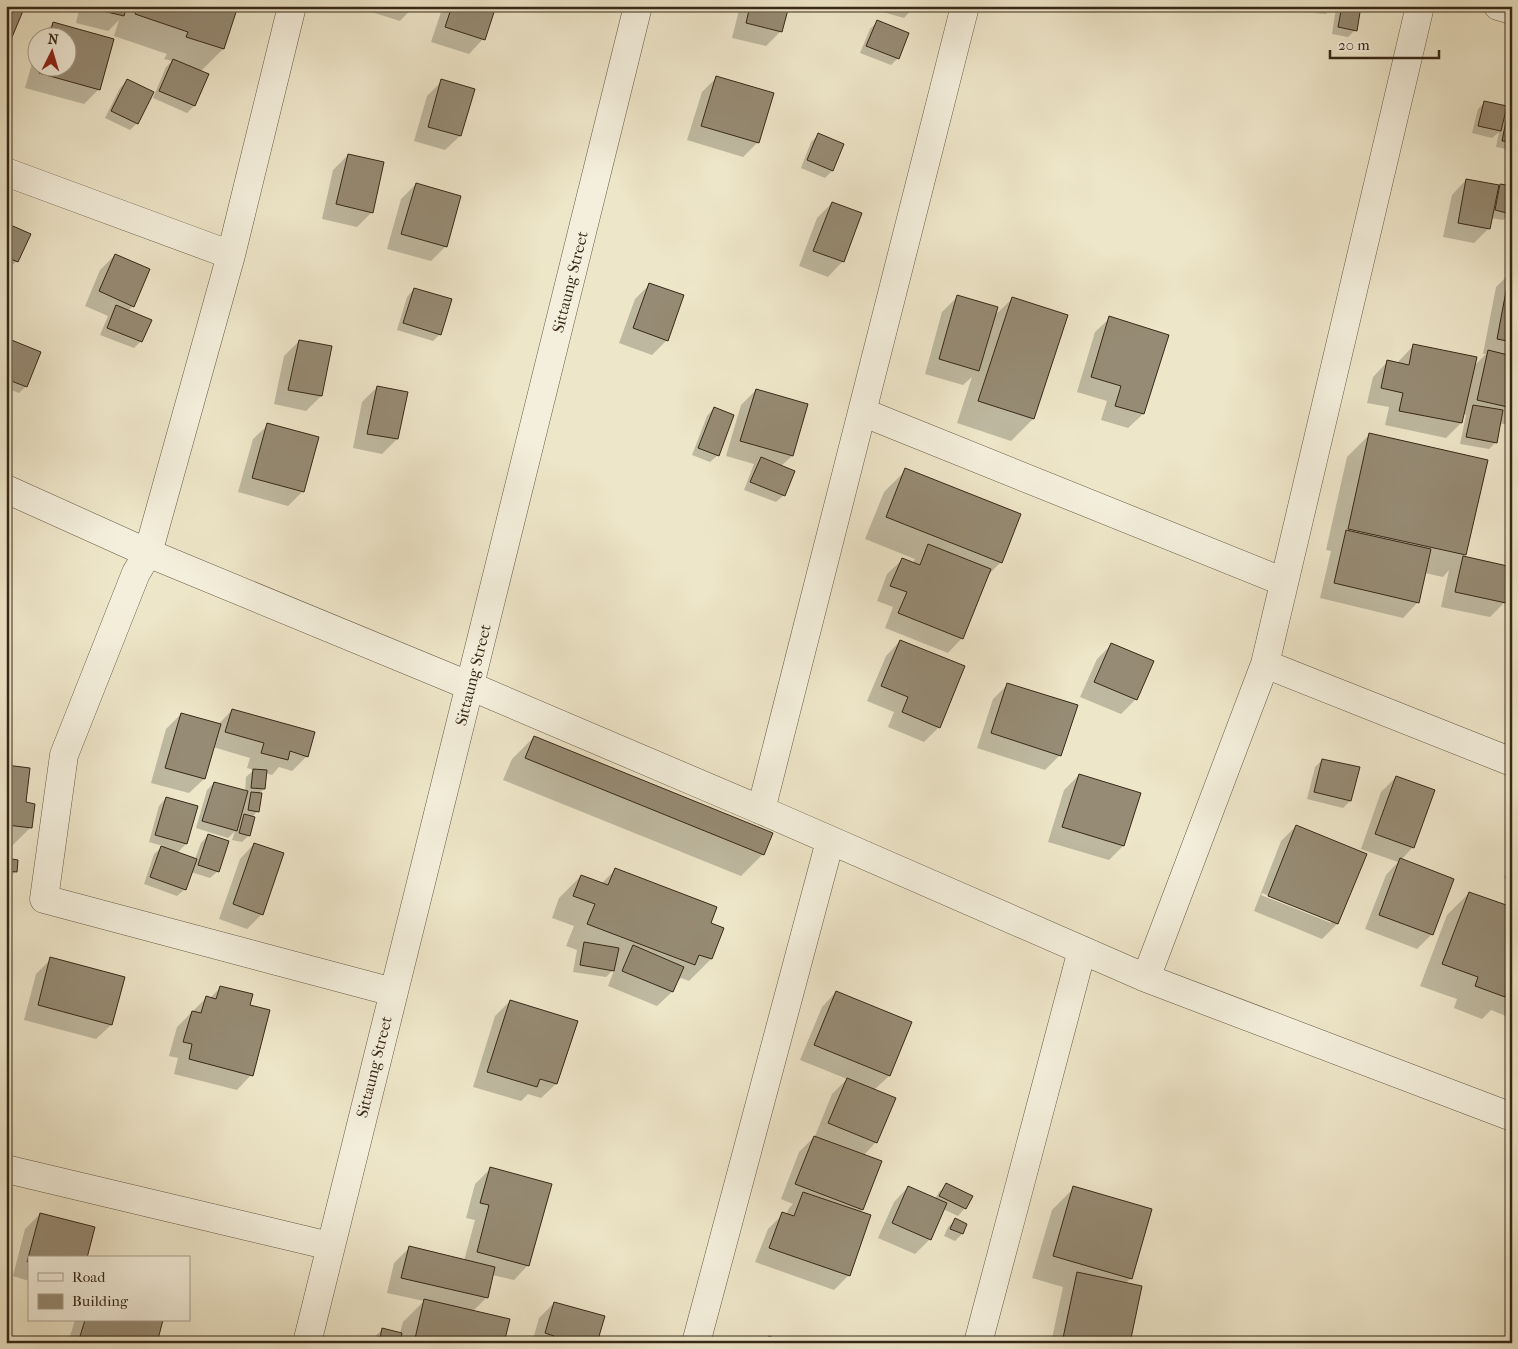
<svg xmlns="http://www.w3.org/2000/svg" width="1518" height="1349" font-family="'IM FELL French Canon',serif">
<rect width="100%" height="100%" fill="#eee6c9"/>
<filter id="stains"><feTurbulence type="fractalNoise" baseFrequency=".004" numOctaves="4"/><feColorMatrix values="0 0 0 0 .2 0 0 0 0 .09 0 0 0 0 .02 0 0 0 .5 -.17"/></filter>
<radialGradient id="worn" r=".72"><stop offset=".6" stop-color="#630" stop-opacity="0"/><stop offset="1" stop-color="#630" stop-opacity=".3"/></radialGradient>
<path fill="#0003" fill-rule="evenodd" d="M80 6H237L223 49 200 72 207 75 194 106 187 113 153 98 166 67 172 61 164 59 167 54 114 36 119 20 108 31 76 23Z
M352 6H414L400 21Z
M443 6H494L483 39 469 54 431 42Z
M740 6H787L781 31 766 46 732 38Z
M877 6H915L904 18 876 10Z
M1315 6H1333L1326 14 1314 13Z
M1338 6H1360L1355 30 1348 37 1332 34 1336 8Z
M877 22 898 58 891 65 860 53 870 29Z
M53 23 113 39 99 89 84 104 25 88 38 42V68H68V38H39Z
M717 77 758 142 743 157 687 140 702 92Z
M127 81 137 123 130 130 105 118 120 88Z
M442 81 460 136 445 150 414 141 427 96Z
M1485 102 1503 117 1508 112 1512 113V150L1496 147 1499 132 1492 138 1472 133 1478 109Z
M818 135 832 171 825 178 801 168 811 142Z
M348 155 372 212 357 227 322 219 333 170Z
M1466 180 1497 189 1500 185 1512 187 1510 213 1503 220 1491 218 1489 228 1474 243 1443 237 1452 195Z
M416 184 446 246 431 261 387 249 401 199Z
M832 203 861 214 842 262 828 277 799 266 817 218Z
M6 224 17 261 9 268 6 267Z
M115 255 133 306 128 311 141 341 134 348 100 335 108 316 85 306 100 270Z
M1511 272 1512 426 1499 423 1496 442 1489 449 1460 444 1466 415 1463 414 1461 423 1446 438 1385 425 1389 407 1367 403 1373 377 1387 362 1398 364 1399 361 1413 346 1473 367 1486 354H1483L1496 287Z
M650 284 667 340 652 355 619 343 635 299Z
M414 289 440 334 433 341 397 330 407 297Z
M957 297 993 317 1012 299 1066 316 1033 419 1011 441 957 423 972 377 963 385 925 374 942 312Z
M1110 318 1143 414 1128 428 1101 420 1107 401 1077 392 1095 332Z
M9 341 26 386 19 393 6 388V343Z
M299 341 330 347 321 396 306 411 274 404 284 356Z
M377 387 397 439 382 454 353 448 362 402Z
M756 390 807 405 792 456 781 466 784 495 776 502 744 490 754 464 726 456 741 405Z
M714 408 718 455 710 462 692 455 707 416Z
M268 425 303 491 288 506 238 492 253 439Z
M1369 435 1465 555 1463 557 1512 568 1505 602 1490 617 1441 607 1449 570 1443 577 1425 573 1417 603 1403 618 1320 598 1331 551 1326 550 1347 457Z
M906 470 1001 562 988 575 962 638 948 653 885 628 893 607 877 601 887 574 902 560 912 564 915 559 865 539 884 492Z
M900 641 939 727 924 742 888 727 894 712 867 701 886 656Z
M1112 644 1136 699 1121 714 1080 697 1097 659Z
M1008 684 1060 755 1045 770 977 748 993 699Z
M232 710 307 756 292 771 279 767 272 775 265 773 264 789 258 794V811L252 817 249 835 242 842 232 840 235 831 228 838 196 828 207 790 214 783 245 792 246 777 254 770 247 768 250 758 213 747 204 779 189 793 151 783 166 729 181 714 218 725Z
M534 737 763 854 741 876 503 780 512 759Z
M1322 760 1350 801 1343 808 1307 799 1315 767Z
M6 766 25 803 31 827 9 849H6Z
M1079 775 1123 846 1109 860 1048 842 1064 790Z
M1396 777 1413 847 1401 860 1432 934 1417 949 1365 929 1386 875 1398 862 1361 849 1381 792Z
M166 798 186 844 177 853 195 859 201 843 208 835 218 871 210 878 191 872 185 889 177 896 144 884 154 854 163 846 149 842 159 806Z
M1296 826 1365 854 1337 924 1322 939 1254 911 1281 841ZM1262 893 1331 920V923L1261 895Z
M254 844 262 914 247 929 219 919 240 859Z
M1512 857V881L1504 878Z
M6 860 17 861 15 872 6 881Z
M615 870 709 924 722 928 711 959 689 981 681 978 676 983 672 992 657 1006 608 986 615 968 606 977 573 972 577 950 566 946 574 926 552 918 559 898 581 876 601 884Z
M1469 893 1512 909V1010L1506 1016 1491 1010 1482 1019 1454 1008 1457 999 1420 986 1447 915Z
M6 957 9 958 6 968Z
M51 959 111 1025 96 1039 24 1020 36 974Z
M221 987 249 1005 251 1075 237 1090 174 1074 178 1058 169 1056 177 1027 206 998 209 999Z
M836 992 889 1076 874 1090 876 1142 863 1156 862 1210 859 1213 849 1275 834 1290 755 1262 768 1229 783 1214 786 1215 789 1208 793 1204 781 1199 799 1152 815 1136 832 1094 847 1079 800 1060 822 1007Z
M510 1001 556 1084 541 1098 528 1094 521 1101 473 1087 495 1016Z
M490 1169 528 1265 514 1280 492 1275 486 1298 473 1311 503 1343H374L375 1336 383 1329 400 1333 403 1322 424 1301 387 1293 394 1263 409 1248 464 1261 475 1220 466 1218 475 1184Z
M946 1185 965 1208 958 1216 943 1209 930 1239 915 1254 878 1238 894 1202 908 1187 935 1199 939 1192Z
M1074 1188 1131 1278 1126 1283 1129 1343H1051L1063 1287 1032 1278 1052 1210Z
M40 1214 29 1258V1281L13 1276 25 1229Z
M955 1220 962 1234 955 1241 944 1236 948 1227Z
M554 1303 596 1343H532L539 1318Z
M75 1320H162L155 1343H68Z"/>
<path fill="#968b74" stroke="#372817" d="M6 6H25L10 42 6 40Z
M90 6H127L124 16 90 8Z
M137 6H238L224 49 186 37 188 32 135 14Z
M452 6H496L485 40 445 27Z
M750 6H789L782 32 746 23Z
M1342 6H1361L1357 31 1338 27Z
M877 20 909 33 899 59 866 46Z
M53 22 114 39 100 90 39 73 40 68H68V38H49Z
M173 59 209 74 195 106 159 91Z
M716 76 774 93 759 143 701 126Z
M127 79 154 92 138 124 111 111Z
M441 79 475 89 461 136 428 127Z
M1484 101 1507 106 1501 131 1478 126Z
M1508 111 1512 112V142L1502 141Z
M818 133 844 144 833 171 807 160Z
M348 154 384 162 373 213 336 204Z
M1466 179 1499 185 1490 229 1458 223Z
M416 183 461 196 447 247 401 234Z
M1500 184 1512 186 1511 214 1495 210Z
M832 202 862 213 844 262 813 251Z
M6 223 31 234 18 262 6 257Z
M115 254 150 269 134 307 99 291Z
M1510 270 1512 271V342L1497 339Z
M649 283 684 295 668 341 633 328Z
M414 288 452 299 441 335 403 323Z
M957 295 998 307 979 371 939 359Z
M1012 297 1068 315 1034 419 978 401Z
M116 305 152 320 142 342 107 328Z
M1109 316 1169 335 1144 414 1115 406 1121 386 1091 377Z
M9 339 41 352 27 387 6 379V345Z
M299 340 332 346 322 396 288 390Z
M1413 344 1477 357 1462 423 1399 411 1403 393 1381 388 1387 360 1409 365Z
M1488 350 1512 356V408L1477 400Z
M377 386 408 392 398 439 367 434Z
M756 389 808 404 793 456 740 441Z
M1473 405 1503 410 1497 443 1466 437Z
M714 407 734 415 719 456 698 448Z
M267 423 319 437 304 492 252 478Z
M1369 433 1488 460 1466 555 1348 529Z
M761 457 795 471 785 496 750 482Z
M905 468 1021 514 1002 563 886 517Z
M1346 530 1431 549 1419 603 1334 583Z
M928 544 991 569 963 639 898 613 907 592 890 586 902 558 920 565Z
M1463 556 1512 567V579L1506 603 1455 592Z
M900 640 965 666 940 728 902 712 908 697 881 686Z
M1111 643 1154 661 1137 700 1094 682Z
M1007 683 1078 705 1061 756 991 733Z
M232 709 315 732 308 757 290 751 288 760 261 753 264 743 225 732Z
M181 713 221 724 205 779 165 768Z
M534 736 773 833 764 855 525 758Z
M1322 759 1360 767 1351 801 1314 792Z
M6 765 30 768 26 802 35 804 32 828 7 825 6 831Z
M253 769 267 770 265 789 251 788Z
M1079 774 1141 793 1124 846 1062 827Z
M1396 776 1435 790 1414 848 1375 834Z
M214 782 248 791 237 831 202 821Z
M251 792 262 793 259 812 248 810Z
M166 797 198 806 187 844 155 835Z
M244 814 255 817 250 836 239 833Z
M1296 825 1367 854 1338 924 1268 896Z
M208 834 229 841 219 872 198 865Z
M254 843 284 853 263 915 233 904Z
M161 846 197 859 186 890 150 877Z
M6 858 18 860 17 872 6 871Z
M1400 858 1454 879 1433 935 1379 915Z
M615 868 717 907 711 923 724 928 712 959 699 955 695 965 587 924 595 904 573 896 581 875 608 885Z
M1469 892 1512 907V988L1509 987 1505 997 1475 986 1478 977 1442 964Z
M584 942 619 948 614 971 580 965Z
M633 945 684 967 673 992 622 971Z
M50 957 125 977 112 1025 38 1005Z
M220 986 253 994 250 1005 270 1010 253 1076 189 1059 192 1044 183 1042 192 1011 201 1013 206 996 216 999Z
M836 991 912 1022 890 1076 814 1045Z
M510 1000 578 1021 557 1084 540 1079 537 1087 487 1072Z
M847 1078 896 1098 877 1143 828 1123Z
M814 1136 882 1161 863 1210 795 1184Z
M490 1167 552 1184 529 1266 477 1252 489 1205 480 1203Z
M946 1183 973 1196 966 1209 939 1196Z
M908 1186 947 1203 931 1240 892 1223Z
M1073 1186 1152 1209 1132 1279 1053 1256Z
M803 1192 871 1215 850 1276 769 1248 782 1212 794 1216Z
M40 1213 95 1227 87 1258H29V1262H27Z
M955 1218 967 1224 963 1234 950 1229Z
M409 1246 495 1267 488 1298 401 1278Z
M1077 1272 1142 1286 1130 1343H1086L1063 1338Z
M424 1299 510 1319 504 1343H414Z
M554 1302 605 1316 597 1343H552L554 1336 545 1333Z
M85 1320H163L157 1343H78Z
M382 1328 402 1333 400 1343H379Z
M769 1336 785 1343H766Z"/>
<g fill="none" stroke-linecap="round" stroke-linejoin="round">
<defs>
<path id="minor" d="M292 6 231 255 148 553 136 573 64 755 44 899 393 992
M1498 6 1512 10
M6 172 231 255
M862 412 1284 582
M6 489 148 553 470 686 761 810 1146 978 1512 1117
M1265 664 1512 762
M761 810 965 6
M1146 978 1265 664 1420 6
M6 1169 330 1246
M307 1343 638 6
M696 1343 830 841
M978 1343 1082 950"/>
</defs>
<use href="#minor" stroke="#655844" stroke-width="29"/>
<use href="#minor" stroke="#f4efdc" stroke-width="28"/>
</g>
<g text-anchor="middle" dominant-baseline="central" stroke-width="4" stroke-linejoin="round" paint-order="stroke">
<g font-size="16" fill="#372817" stroke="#f4efdc">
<text transform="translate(570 282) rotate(-76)">Sittaung Street</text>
<text transform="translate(473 675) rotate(-76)">Sittaung Street</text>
<text transform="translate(374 1067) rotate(-76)">Sittaung Street</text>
</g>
</g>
<rect width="1518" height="1349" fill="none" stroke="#eee6c9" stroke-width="25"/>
<rect x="8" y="8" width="1503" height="1334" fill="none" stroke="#372817" stroke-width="2.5"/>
<rect x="12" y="12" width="1493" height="1324" fill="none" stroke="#372817"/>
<rect x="28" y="1256" width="162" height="65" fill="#f4efdc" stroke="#a89f8d"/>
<rect x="38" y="1273" width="25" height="8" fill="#f4efdc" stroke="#a89f8d"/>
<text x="72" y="1282" font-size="15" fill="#372817">Road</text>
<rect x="38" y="1294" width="25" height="15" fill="#968b74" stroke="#a89f8d"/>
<text x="72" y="1306" font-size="15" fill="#372817">Building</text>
<g transform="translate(52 52) rotate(5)"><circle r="24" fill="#f4efdc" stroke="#a89f8d"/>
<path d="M0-4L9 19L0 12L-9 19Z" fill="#8f2418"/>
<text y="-8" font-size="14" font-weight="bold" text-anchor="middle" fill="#372817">N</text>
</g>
<path d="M1330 50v8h109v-8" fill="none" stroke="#372817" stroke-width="2.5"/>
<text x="1338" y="50" font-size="15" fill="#372817" stroke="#f4efdc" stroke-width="4" paint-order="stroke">20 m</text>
<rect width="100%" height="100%" filter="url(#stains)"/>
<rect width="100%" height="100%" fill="url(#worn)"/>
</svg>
